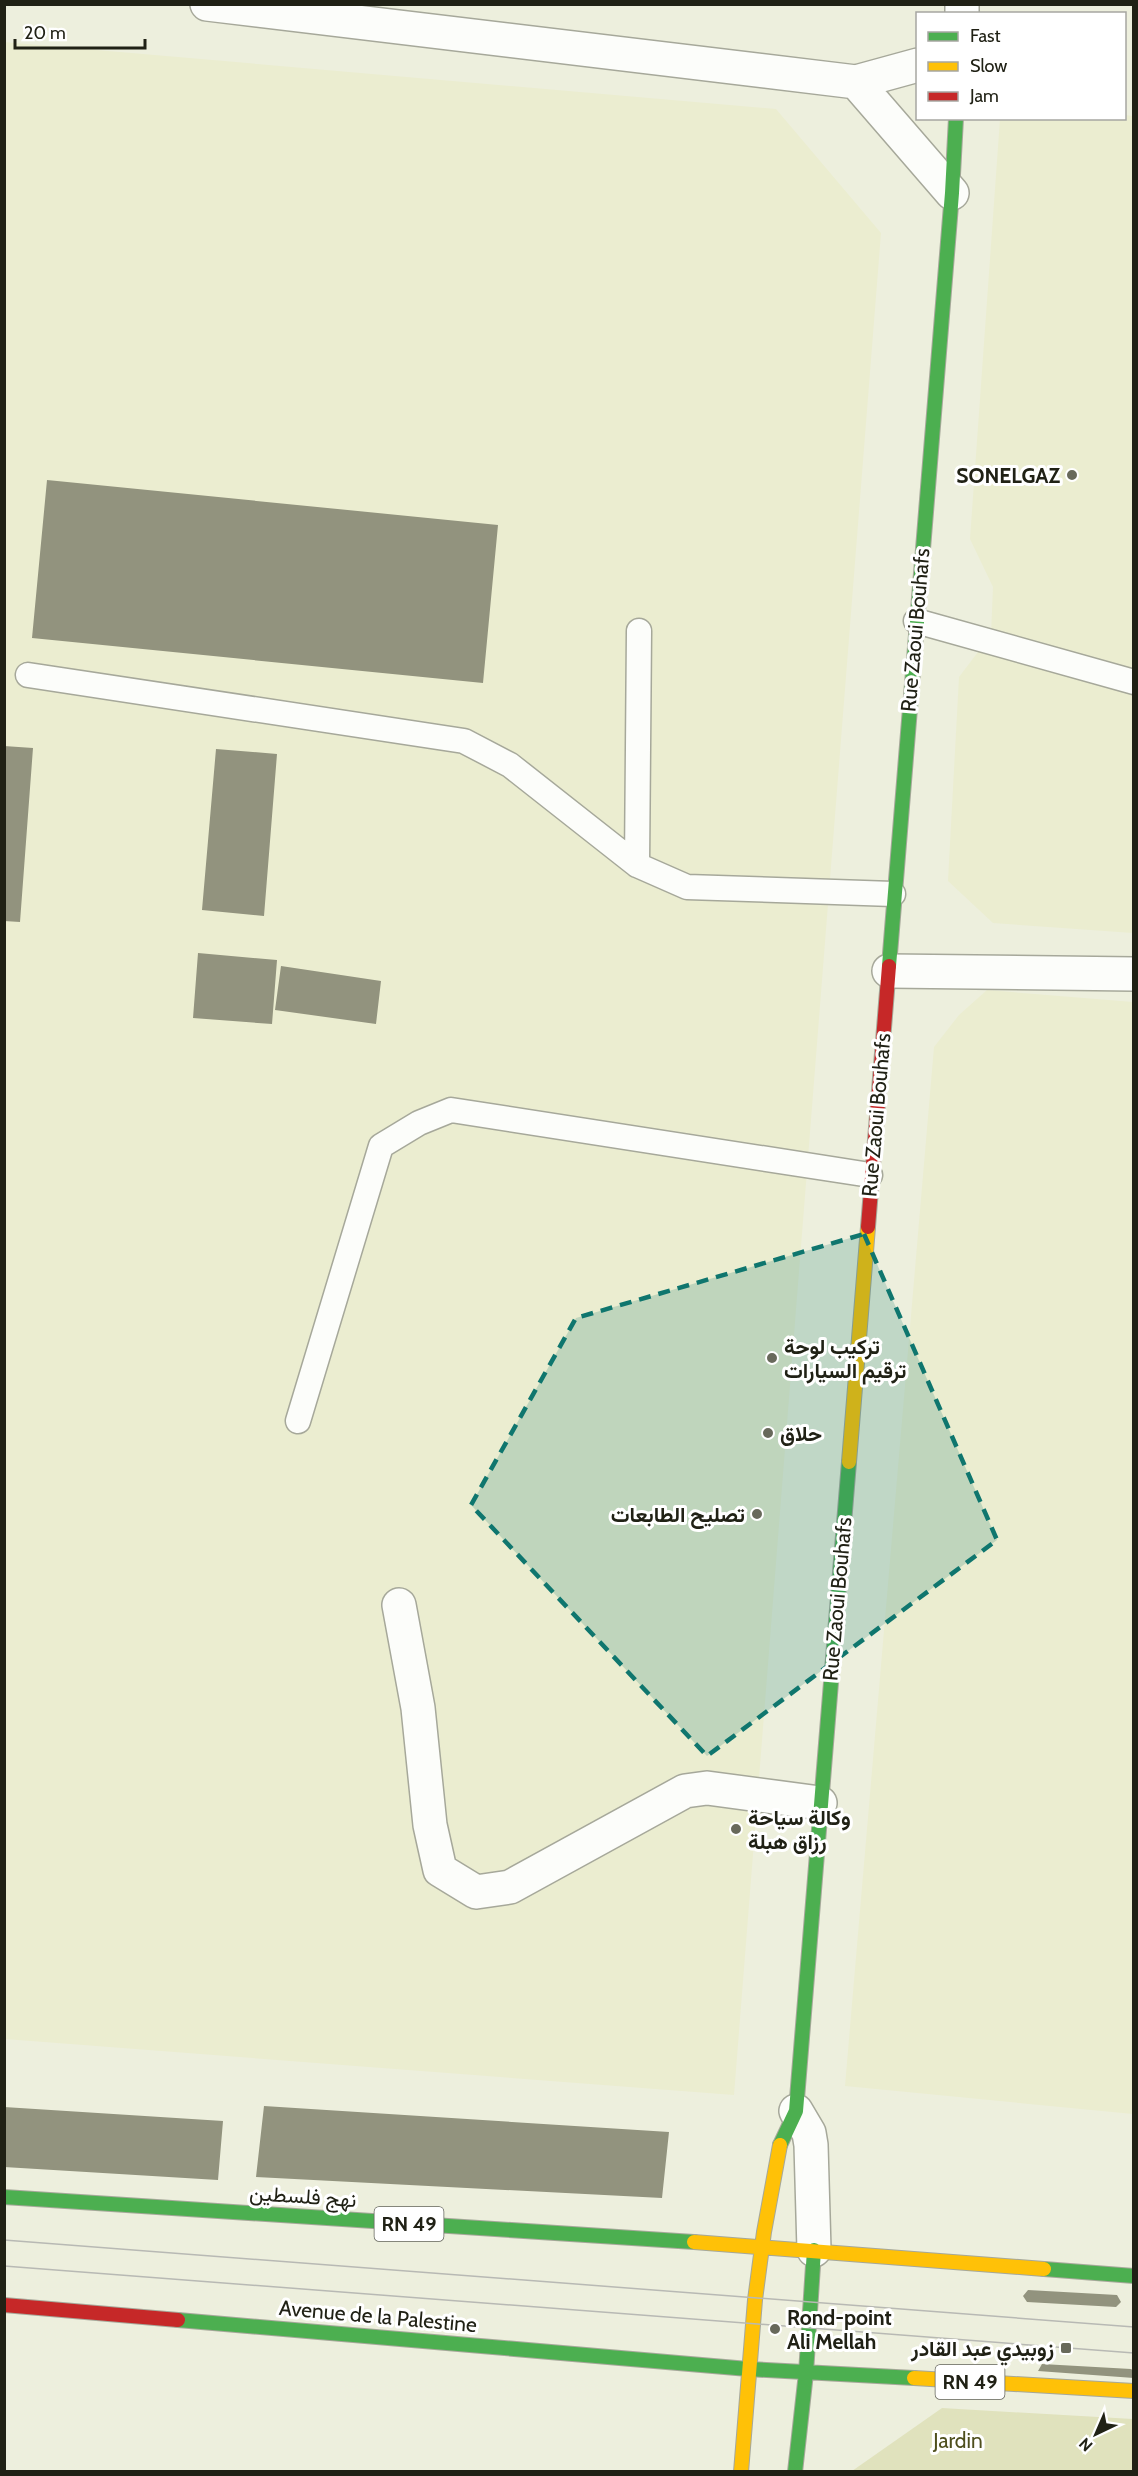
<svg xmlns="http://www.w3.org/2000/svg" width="1138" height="2476" font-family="Cabin,Vazirmatn,sans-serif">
<rect width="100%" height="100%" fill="#edefdd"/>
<path fill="#ebedd0" d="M4 42 776 109 881 233 734 2095 5 2039Z
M1125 115 1133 116V933L993 923 948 881 959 677 991 635 993 587 970 539 1000 119 1124 118Z
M987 990 1133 1002V2114L845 2086 934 1047 959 1015Z"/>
<path fill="#e0e2bd" d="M942 2408 1133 2419V2471H852Z"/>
<path fill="#92937e" d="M47 480 498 525 483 683 32 638Z
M4 746 33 748 20 922 4 921Z
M216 749 277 754 264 916 202 910Z
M198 953 277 960 272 1024 193 1018Z
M281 966 381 981 376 1024 275 1010Z
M264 2106 669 2132 662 2198 256 2177Z
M4 2107 223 2121 218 2180 4 2167Z
M1028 2290 1117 2295 1121 2302 1116 2307 1027 2302 1023 2296Z
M1042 2364 1131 2369 1134 2371V2378L1038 2371Z"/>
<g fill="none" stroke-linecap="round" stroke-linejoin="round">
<defs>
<path id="lane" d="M916 621 1134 682
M28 675 464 741 510 765 637 865 687 887 893 894
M637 865 639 631
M298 1421 381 1146 419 1123 451 1110 870 1175"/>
<path id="street" d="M207 4 856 82 918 65
M962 14V4
M856 82 952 193
M889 971 1134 974
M399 1605 418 1708 430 1825 440 1870 476 1892 510 1887 685 1791 707 1788 820 1803
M796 2111 809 2133 811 2145 814 2250"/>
<path id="fast" d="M889 966 952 193 956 118
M780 2145 796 2111 849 1462
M4 2197 694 2242
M1044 2269 1134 2276
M178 2320 748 2369 914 2378
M795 2472 806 2373 814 2250"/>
<path id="slow" d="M849 1462 868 1227
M694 2242 1044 2269
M914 2378 1134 2391
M741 2472 755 2300 764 2232 780 2145"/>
<path id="jam" d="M868 1227 889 966
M4 2305 178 2320"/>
</defs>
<use href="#lane" stroke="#a6a89a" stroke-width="27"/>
<use href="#street" stroke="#a6a89a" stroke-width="36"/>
<use href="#fast" stroke="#a6a89a" stroke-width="16"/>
<use href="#slow" stroke="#a6a89a" stroke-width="16"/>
<use href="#jam" stroke="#a6a89a" stroke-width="16"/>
<use href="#lane" stroke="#fcfdfa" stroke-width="24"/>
<use href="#street" stroke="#fcfdfa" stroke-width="33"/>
<use href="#fast" stroke="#4caf50" stroke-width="14"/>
<use href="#slow" stroke="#ffc107" stroke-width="14"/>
<use href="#jam" stroke="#c62828" stroke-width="14"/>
<path stroke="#b8b9b4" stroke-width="1.5" d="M4 2240 1134 2327
M4 2266 1134 2353"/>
</g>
<path fill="#0f766e" fill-opacity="0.2" stroke="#0f766e" stroke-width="4.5" stroke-dasharray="12 8" stroke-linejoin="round" d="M864 1234 997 1540 707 1756 471 1505 576 1318Z"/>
<g fill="#68695b" stroke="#fff" stroke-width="2">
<circle cx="1072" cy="475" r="6"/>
<circle cx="772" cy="1358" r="6"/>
<circle cx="768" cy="1433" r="6"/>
<circle cx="757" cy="1514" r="6"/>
<circle cx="736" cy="1829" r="6"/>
<circle cx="775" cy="2329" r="6"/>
<rect x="1060" y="2342" width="12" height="12" rx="3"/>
</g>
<g text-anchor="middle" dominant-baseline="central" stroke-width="6" stroke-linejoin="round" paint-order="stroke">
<g fill="#fff" stroke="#63645b" stroke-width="1.5">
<rect x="374.5" y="2207" width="69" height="34" rx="4.5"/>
<rect x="935.5" y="2365" width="69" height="34" rx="4.5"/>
</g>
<g font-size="20" font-weight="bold" fill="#202115">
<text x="409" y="2224">RN 49</text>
<text x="970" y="2382">RN 49</text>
</g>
<g font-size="21" font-weight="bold" fill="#202115" stroke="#fff" text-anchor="start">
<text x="1060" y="475" text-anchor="end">SONELGAZ</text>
<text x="784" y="1346">تركيب لوحة<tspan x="784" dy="24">ترقيم السيارات</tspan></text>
<text x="780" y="1433">حلاق</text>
<text x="745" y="1514" text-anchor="end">تصليح الطابعات</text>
<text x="748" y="1817">وكالة سياحة<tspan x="748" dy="24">رزاق هبلة</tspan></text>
<text x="787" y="2317">Rond-point<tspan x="787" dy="24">Ali Mellah</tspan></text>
<text x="1054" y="2348" text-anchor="end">زوبيدي عبد القادر</text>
</g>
<g font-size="21" fill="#202115" stroke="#fff">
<text transform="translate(915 630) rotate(-85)">Rue Zaoui Bouhafs</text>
<text transform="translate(876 1115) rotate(-85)">Rue Zaoui Bouhafs</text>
<text transform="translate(837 1599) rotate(-85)">Rue Zaoui Bouhafs</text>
<text transform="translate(303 2196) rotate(4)">نهج فلسطين</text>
<text transform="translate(378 2316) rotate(5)">Avenue de la Palestine</text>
</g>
<g font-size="21" fill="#4e4f1d" stroke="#fff">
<text x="958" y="2440">Jardin</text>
</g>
</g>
<rect width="1138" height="2476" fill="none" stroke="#202115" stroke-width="12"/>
<rect x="916" y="12" width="210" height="108" fill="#ffffff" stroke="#a6a6a1" stroke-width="1.5"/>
<rect x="928" y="32" width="30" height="9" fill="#4caf50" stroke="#a6a6a1" stroke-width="1.5"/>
<text x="970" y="42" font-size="18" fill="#202115">Fast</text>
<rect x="928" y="62" width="30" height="9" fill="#ffc107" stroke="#a6a6a1" stroke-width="1.5"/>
<text x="970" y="72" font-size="18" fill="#202115">Slow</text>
<rect x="928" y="92" width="30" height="9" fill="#c62828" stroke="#a6a6a1" stroke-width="1.5"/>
<text x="970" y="102" font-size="18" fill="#202115">Jam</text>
<g transform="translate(1096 2434) rotate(224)" stroke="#ffffff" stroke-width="4.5" paint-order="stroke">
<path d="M0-4.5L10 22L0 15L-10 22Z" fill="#202115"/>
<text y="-9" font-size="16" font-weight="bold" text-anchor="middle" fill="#202115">N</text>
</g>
<path d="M15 39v9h130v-9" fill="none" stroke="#202115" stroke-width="3"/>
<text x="24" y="39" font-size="18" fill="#202115" stroke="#ffffff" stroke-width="4.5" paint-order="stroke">20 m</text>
</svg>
